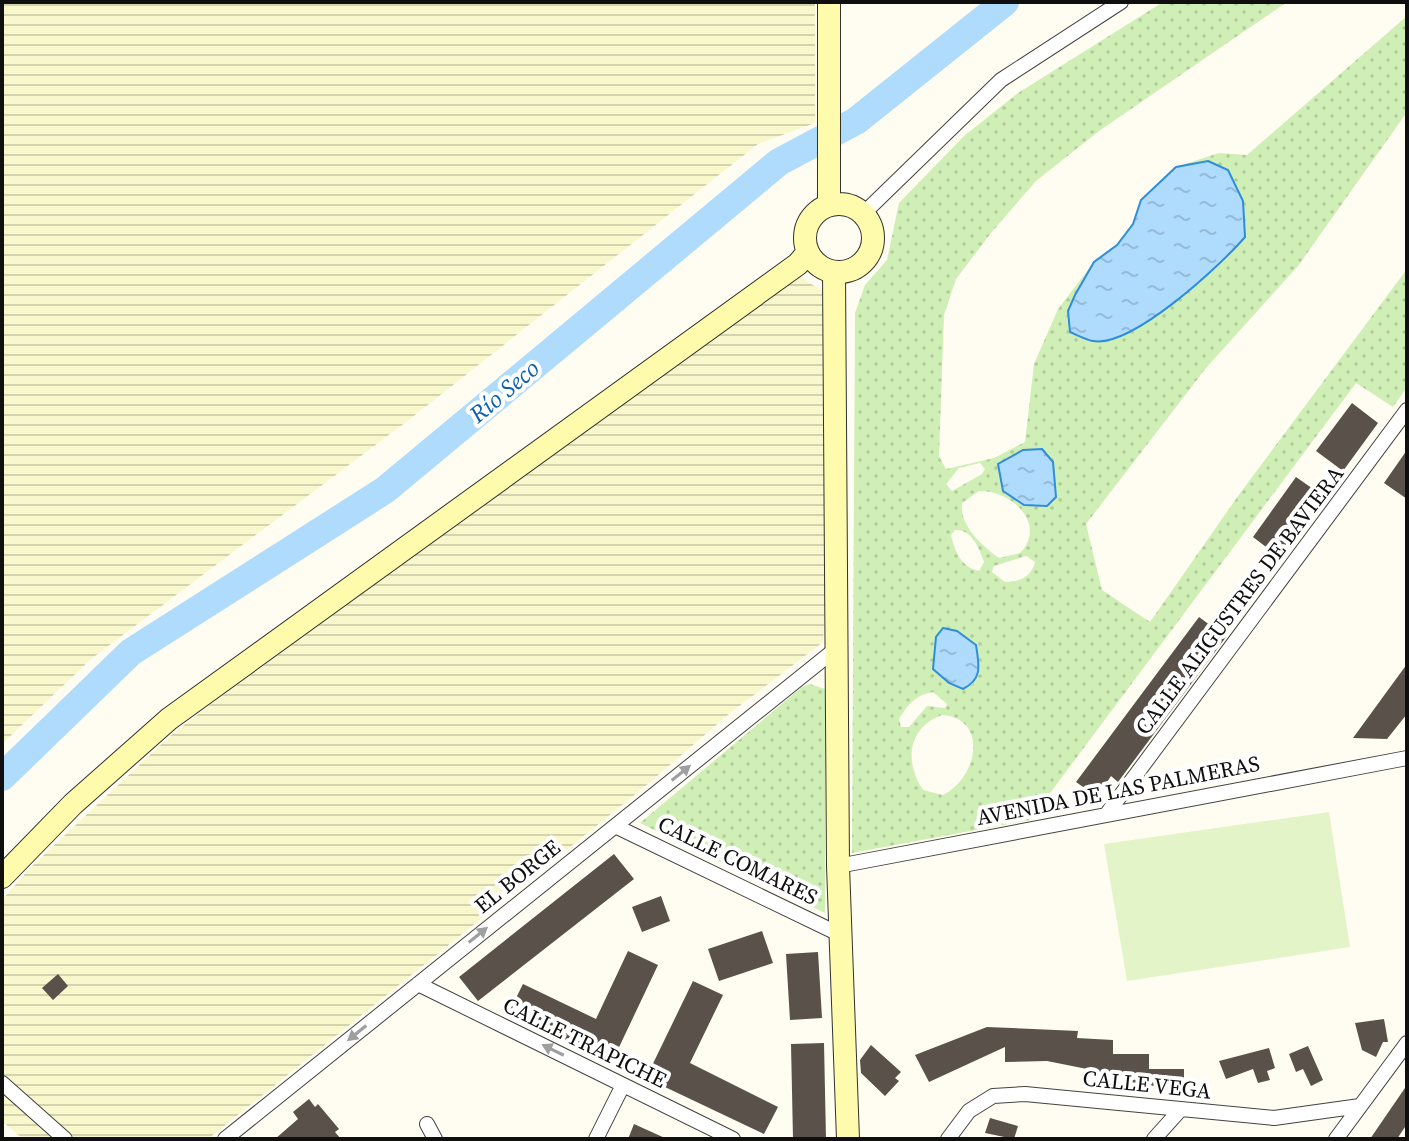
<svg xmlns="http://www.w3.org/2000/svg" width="1409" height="1141" font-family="'Source Serif 4',serif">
<defs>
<pattern id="farmland-rules" width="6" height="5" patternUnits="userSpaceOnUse" patternTransform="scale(2)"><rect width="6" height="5" fill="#f9f8cd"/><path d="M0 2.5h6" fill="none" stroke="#d4d3af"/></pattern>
<pattern id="grass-dots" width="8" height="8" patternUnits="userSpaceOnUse" patternTransform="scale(2)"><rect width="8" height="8" fill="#d0efb6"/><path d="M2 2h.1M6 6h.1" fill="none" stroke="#b1cc9b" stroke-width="1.8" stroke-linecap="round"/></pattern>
<pattern id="water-ripples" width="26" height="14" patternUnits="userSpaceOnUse" patternTransform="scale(2)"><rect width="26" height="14" fill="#afdbfd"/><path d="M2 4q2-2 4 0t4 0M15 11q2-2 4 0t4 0" fill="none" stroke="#95bbd8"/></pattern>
</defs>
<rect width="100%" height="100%" fill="#fffdf1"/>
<path fill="url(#farmland-rules)" d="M2 2H815V123L758 144 410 419 91 659 2 744Z
M798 276 823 291 831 484 823 642 729 714 642 789 208 1139H23L2 1121V900L30 868 170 736 211 704Z"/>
<path fill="url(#grass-dots)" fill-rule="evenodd" d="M1163 2H1287L1099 131 1036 181 991 233 956 279 944 315 939 456 946 469 994 458 1025 442 1034 364 1058 309 1094 262 1075 295 1208 161 1176 167 1219 153 1247 155 1407 16V112L1298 266 1206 368 1086 524 1102 590 1150 622 1238 496 1407 269V387L1393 407 1356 383 1030 820 852 853 855 313 865 285 887 260 899 203 964 136 1018 93ZM980 463 985 469 982 474 952 491 946 484 959 468ZM979 491C1011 490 1048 524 1020 553L999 558C982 546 959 525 962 503ZM955 530C972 529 979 548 984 562L979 571C961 567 955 552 951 535ZM1026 556 1035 562C1031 577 1020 582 1005 582L992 572 994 566ZM944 628 957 632 973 684 962 689 949 683 936 637ZM933 692 947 704 945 708 927 706 909 727H901L899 719C907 705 917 694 933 692ZM942 715C988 718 979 777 943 795L923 790C904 762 908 727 942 715Z
M810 684 825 689V913L640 823 802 687Z"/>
<path fill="#e3f5c8" d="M1329 812 1350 947 1127 981 1104 844Z"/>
<path fill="url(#water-ripples)" stroke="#2e8ddc" stroke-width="2" d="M1208 161 1228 170 1243 201 1245 237C1221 265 1132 348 1093 341 1086 340 1077 335 1070 332L1068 311 1075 295 1094 262 1117 245 1133 224 1141 200 1176 167Z
M1042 449 1053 462 1056 497 1047 506 1024 505 1003 491 998 464 1023 450Z
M943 628 957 631 976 645C979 665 983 679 963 689L949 683 933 669 936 637Z"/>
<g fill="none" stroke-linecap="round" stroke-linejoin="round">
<path stroke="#afdbfd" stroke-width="28" d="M2 777 131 652 385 490 779 162 856 121 1005 2"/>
</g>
<path fill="#59514a" d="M1352 403 1378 423 1343 471 1316 451Z
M1407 450V499L1384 483Z
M1296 477 1326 498 1282 559 1253 537Z
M1199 617 1226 637 1118 782 1111 776 1097 797 1076 782Z
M1407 664V714L1387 739 1353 738Z
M614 854 634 879 478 1001 459 977Z
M661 896 670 921 642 932 632 907Z
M762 931 773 963 719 981 708 949Z
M628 951 658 965 612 1062 509 1012 523 984 596 1019Z
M818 952 822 1018 790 1020 786 954Z
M58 974 68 986 53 1000 42 988Z
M693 981 723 995 690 1063 778 1107 764 1134 646 1078Z
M1384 1019 1388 1042H1383L1376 1057 1362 1050 1355 1023Z
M987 1027 1078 1031 1077 1038 1113 1040V1054H1149V1069H1184V1091H1165V1086L1125 1085V1073L1087 1072V1069L1047 1061 1005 1062V1047L929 1082 915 1055Z
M824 1043 826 1139H793L791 1044Z
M871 1045 901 1072 895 1078 899 1081 885 1096 861 1073 860 1060Z
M1308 1046 1323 1080 1311 1086 1303 1069 1296 1072 1289 1054Z
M1269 1048 1275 1068 1267 1071 1270 1080 1258 1083 1253 1069 1226 1079 1219 1061Z
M1407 1085V1124L1397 1139H1370Z
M309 1099 315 1107 318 1104 339 1129 335 1132 341 1139H275L298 1119 293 1112Z
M990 1118 1018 1126 1014 1139 985 1133Z
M634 1124 667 1139H628Z"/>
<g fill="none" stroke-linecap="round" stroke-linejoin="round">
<defs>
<path id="street" d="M863 214 1001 80 1121 2
M1106 815 1407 410
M615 826 841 935
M838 866 1407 758
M418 984 733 1139
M2 1083 65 1139
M427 1124 435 1139
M225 1139 837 648
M596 1139 623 1085
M948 1139 969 1111 993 1096 1025 1094 1274 1118 1360 1106
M1154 1139 1181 1109
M1336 1139 1407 1043"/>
<path id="secondary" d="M829 2V205
M805 238a34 34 0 1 1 68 0a34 34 0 1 1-68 0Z
M834 272 838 866 848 1139
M2 877 73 804 169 719 798 264 808 252"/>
</defs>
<use href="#street" stroke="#424242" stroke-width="16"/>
<use href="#secondary" stroke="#313131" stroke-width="24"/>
<use href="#street" stroke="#fff" stroke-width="14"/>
<use href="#secondary" stroke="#fffbac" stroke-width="22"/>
</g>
<defs><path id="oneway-solid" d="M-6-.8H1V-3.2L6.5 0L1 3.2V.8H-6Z" transform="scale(2)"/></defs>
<g fill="#9f9f9f">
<use href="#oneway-solid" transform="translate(681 773) rotate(-39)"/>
<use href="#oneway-solid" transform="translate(478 935) rotate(-39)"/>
<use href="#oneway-solid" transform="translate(357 1033) rotate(141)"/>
<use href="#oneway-solid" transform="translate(553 1050) rotate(-154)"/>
</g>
<g text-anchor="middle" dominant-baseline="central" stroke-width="8" stroke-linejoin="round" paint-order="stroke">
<g font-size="22" fill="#0f0f0f" stroke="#fff">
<text transform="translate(1239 600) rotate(-53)">CALLE ALIGUSTRES DE BAVIERA</text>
<text transform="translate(1118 790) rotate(-11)">AVENIDA DE LAS PALMERAS</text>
<text transform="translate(738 860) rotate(26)">CALLE COMARES</text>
<text transform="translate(517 876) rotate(-39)">EL BORGE</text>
<text transform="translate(585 1042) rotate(26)">CALLE TRAPICHE</text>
<text transform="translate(1147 1084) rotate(6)">CALLE VEGA</text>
</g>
<g font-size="24" font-style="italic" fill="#095eb0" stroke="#fff">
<text transform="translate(504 391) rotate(-40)">Río Seco</text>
</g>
</g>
<rect width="1409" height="1141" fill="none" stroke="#0f0f0f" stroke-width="8"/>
</svg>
